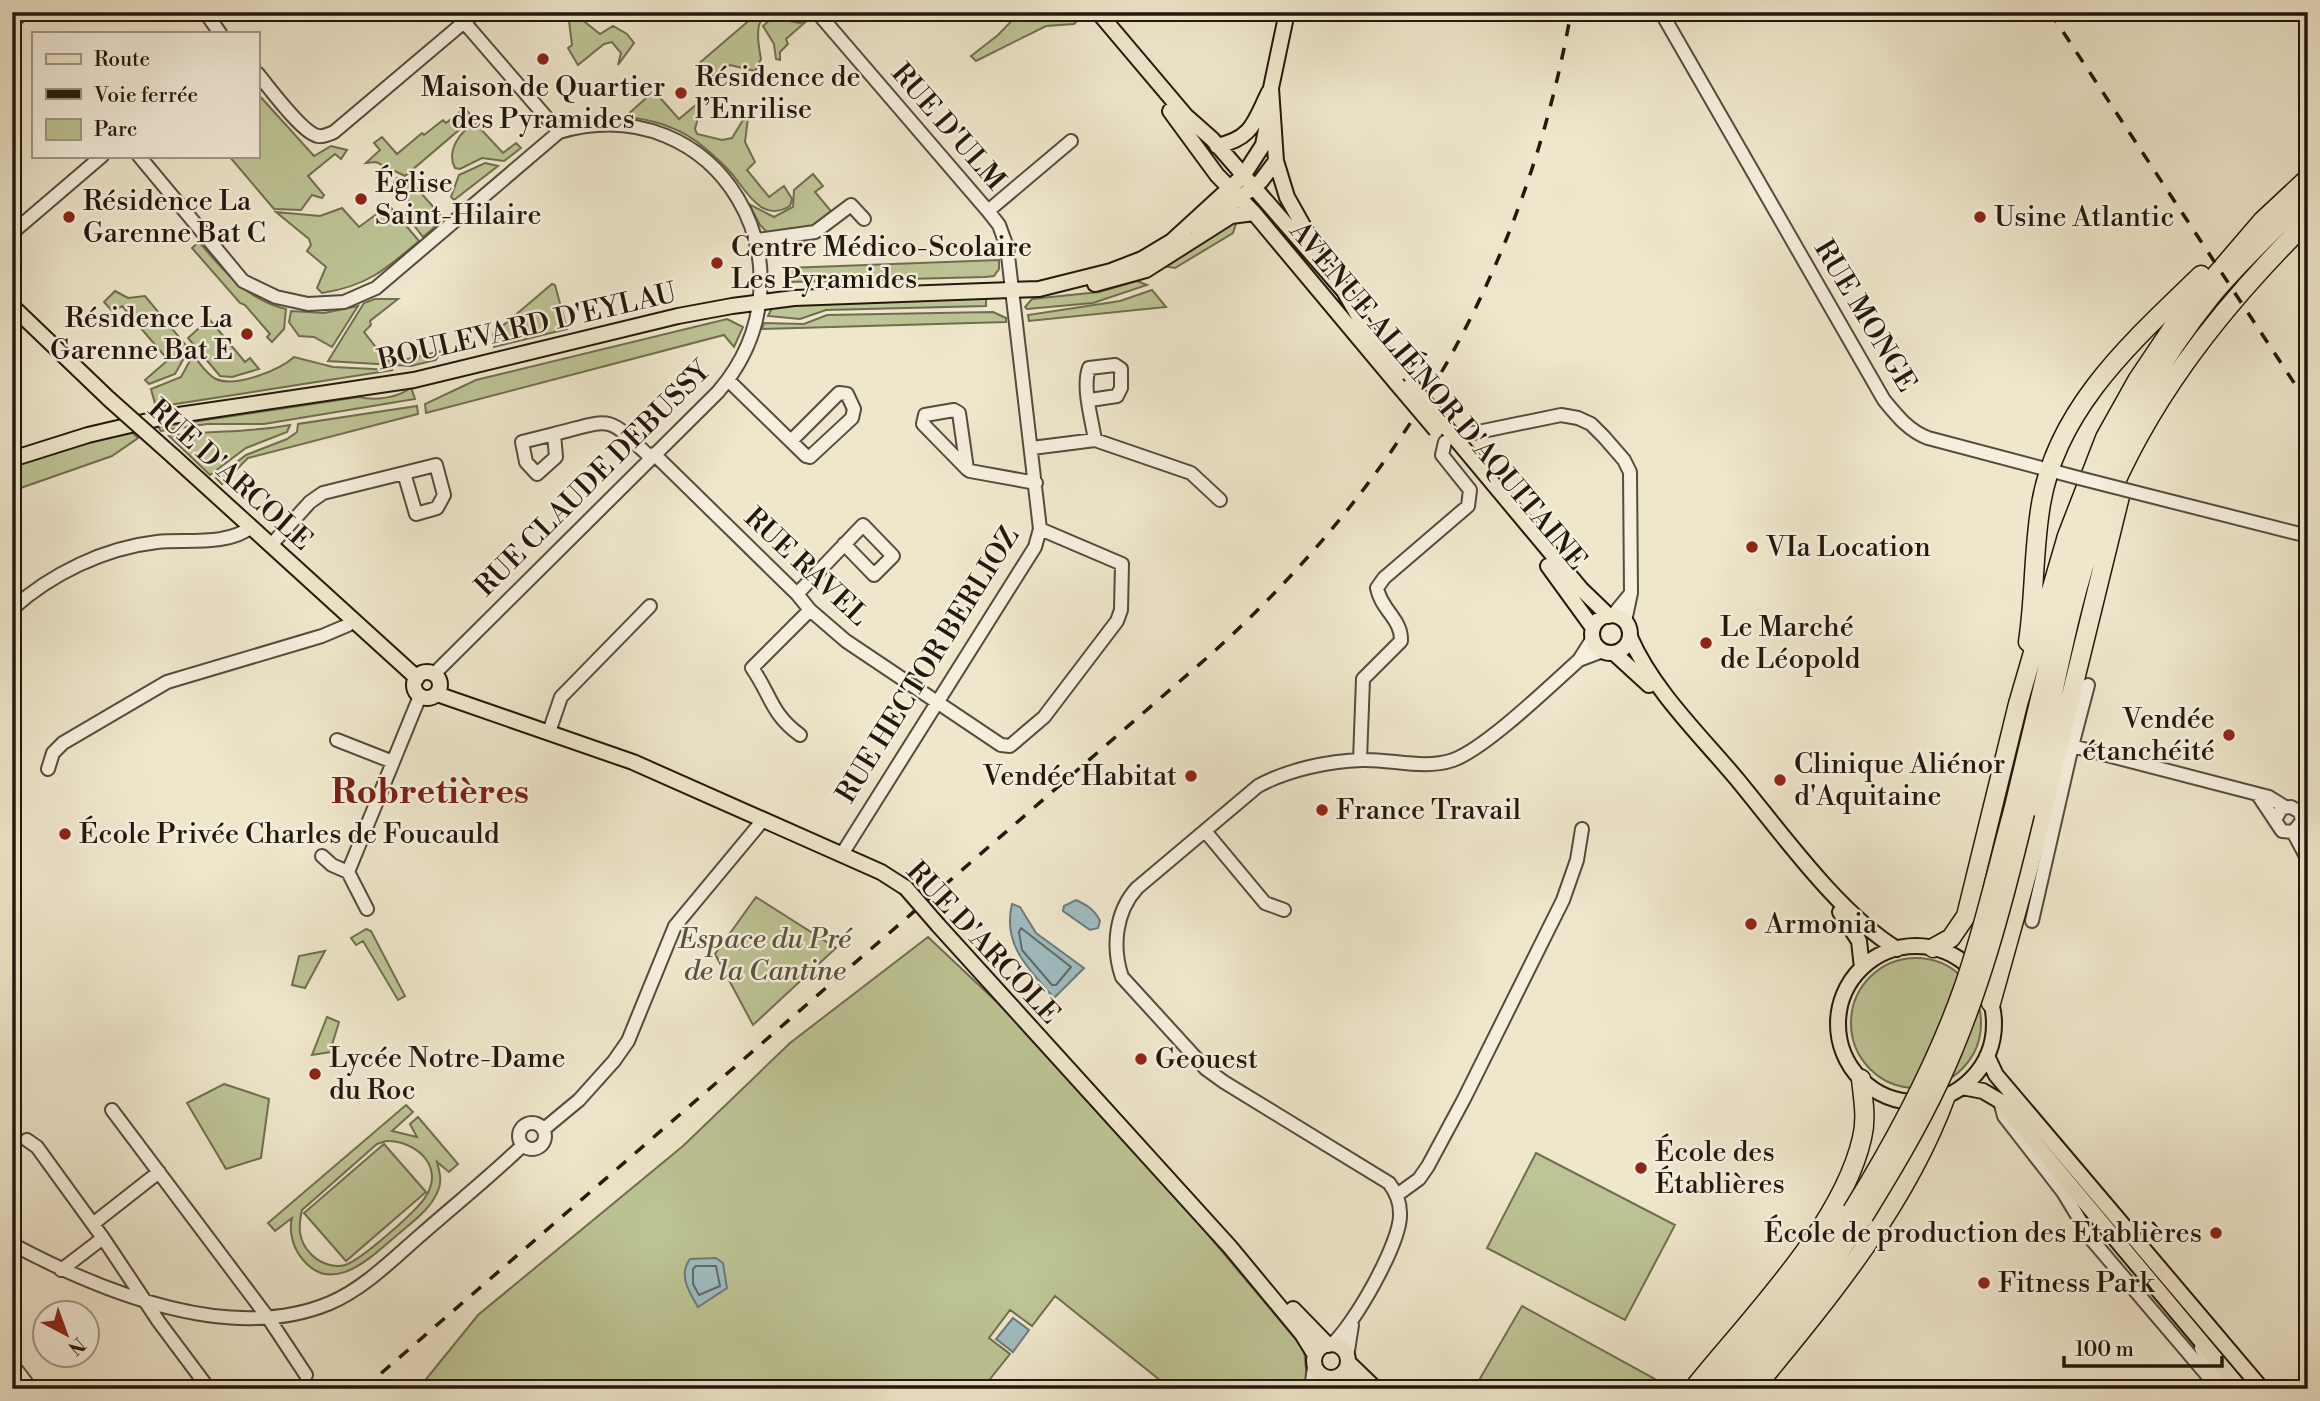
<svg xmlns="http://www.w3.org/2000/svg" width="2320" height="1401" font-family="'Libre Bodoni',serif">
<rect width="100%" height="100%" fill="#efe7cc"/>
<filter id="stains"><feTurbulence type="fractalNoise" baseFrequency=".00286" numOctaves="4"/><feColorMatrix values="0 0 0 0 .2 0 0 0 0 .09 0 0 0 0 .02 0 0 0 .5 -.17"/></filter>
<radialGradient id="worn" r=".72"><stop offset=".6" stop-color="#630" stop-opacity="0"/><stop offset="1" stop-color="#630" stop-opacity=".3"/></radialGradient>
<path fill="#bdc495" stroke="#706e50" stroke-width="2" fill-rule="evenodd" d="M565 12H586L585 22 600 34 613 26 627 34 634 43 618 65 621 53 612 42 604 44 578 65 568 48 572 45 569 21Z
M759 12 807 13 794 19C754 4 755 29 761 59L755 71 730 65 714 76 706 75 697 65Z
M1020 12H1076L1081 17 1074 24 1046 26 976 61 971 56 998 35Z
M772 18 800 23 810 18 786 39 788 44 780 52V60L776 59 774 44 763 26Z
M654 91 679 119 703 99 695 129 697 134 722 140 732 138 743 120 748 118 745 142 755 162 747 170 769 197 784 186 792 199 790 206C762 223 748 193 732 174 722 162 709 151 696 141 674 126 652 119 625 117Z
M257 93 314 156 331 146 347 150 341 159 335 154 308 176 324 195 322 198 312 195 301 210 274 209 229 156H257Z
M465 108 473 118 405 176 376 162 366 163 380 150 374 143 382 137 397 154 422 133 424 135 443 120 446 123Z
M476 124 503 153 516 143 521 148 504 161 482 158 460 169 455 168C446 151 460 130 476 124Z
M485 163 498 166 454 200 451 197 459 175Z
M813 174 823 186 815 192 831 211 808 229 768 233 760 225 749 204 774 217 793 207 794 190Z
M397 178 414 185 444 219 423 237 406 215 413 206 394 183Z
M342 208 359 227 378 213 381 216 391 208 419 241C385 270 367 286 322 293L317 288 326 267 307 251 311 245 309 239 276 212 320 216Z
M1237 220 1233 233 1175 268 1163 266C1189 252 1211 233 1237 220Z
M199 242C224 271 247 300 286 309L284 329 272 342 267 337 270 334 245 305 240 303 192 248Z
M999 260V269L994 276 985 277 790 282 787 268Z
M1137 281 1147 285 1093 303 1027 309 1025 307 1032 299 1099 292Z
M552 284 555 285 567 329 494 347 493 334Z
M1152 290 1166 307 1029 321 1028 315 1120 301Z
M115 291 128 298 145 296 189 349 175 374 149 384 145 380 168 360 122 306 113 312 104 302Z
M986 297V306L826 310 800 319 768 316 772 308 797 305Z
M375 299H398L370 321 371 325 364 332 386 360 395 362 441 351 436 360 411 366 328 361 364 303Z
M358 306 332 347 314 337 299 336 289 322 291 311 324 313Z
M993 312 1006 318V322L762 329 764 323 804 324 827 315Z
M209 319 245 362 250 358 259 369 232 377 220 376 188 338Z
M727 319 743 327 734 347 724 335 426 413 425 404 476 380Z
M193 355C199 362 207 375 216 379 235 388 280 370 294 357L333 367 393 370 156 407 151 389 181 377Z
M411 387 415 399 264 424H207L161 431 158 427 359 397C373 401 400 398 411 387Z
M417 406 418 414 248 458 222 484 216 478 246 455 287 439 297 432 298 424Z
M290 425 287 432 246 448 210 475 169 436C210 430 250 433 290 425Z
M132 432 138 438 112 456 12 491V466L78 445Z
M756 897 836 948 753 1025 715 954Z
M366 929 371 931 405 996 398 1000 363 941 356 945 351 938Z
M928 937 1073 1074 1304 1349 1308 1389H1171L1055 1296 1032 1326 1010 1310 989 1338 1010 1354 982 1389H418L478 1315 683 1146 790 1043Z
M325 951 305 988 292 985 299 956Z
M1851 1023a65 65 0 1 1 130 0a65 65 0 1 1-130 0Z
M327 1017 339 1022 331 1048 337 1051 312 1055Z
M224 1084 269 1099 261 1158 226 1169 187 1103Z
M406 1105 413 1112 392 1131 417 1137 410 1124 418 1117 458 1164 449 1172 437 1162C439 1170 442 1179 439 1188 432 1209 412 1222 396 1236 369 1259 328 1300 298 1253 292 1243 289 1229 292 1218L275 1231 268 1223ZM386 1141C415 1140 445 1166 426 1196 417 1211 361 1260 345 1265 333 1268 319 1263 311 1254 298 1241 298 1226 302 1210L377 1144Z
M384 1144 426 1192 346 1261 304 1213Z
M1536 1153 1675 1225 1625 1320 1487 1248Z
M1522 1306 1666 1385 1663 1389H1474Z"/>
<path fill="#9fbdc2" stroke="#6d7b79" stroke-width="2" d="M1076 900C1087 905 1095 910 1100 921L1098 928 1090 930 1063 911 1064 906Z
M1012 904 1020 907 1036 933 1084 968 1054 998C1029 969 1002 945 1012 904Z
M716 1258 723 1263 727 1288 698 1307C689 1292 678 1275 690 1259Z
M1013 1318 1029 1330 1013 1352 996 1339Z"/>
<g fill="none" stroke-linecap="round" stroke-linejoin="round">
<path stroke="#616a67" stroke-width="2" d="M1021 928 1071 967 1056 985H1052L1022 950 1019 932Z
M696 1266H716L720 1286 699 1295 693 1284V1269Z"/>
<defs>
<path id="minor" d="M205 12 220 33
M817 12 988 211 999 225 1007 247 1040 529 1035 547 842 854
M1661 12 1884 400C1897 416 1909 431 1928 438L2079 478
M12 22 24 12
M464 22 559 132
M257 73C269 87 302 133 318 136 324 137 329 134 334 132L476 12
M139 156 243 281 276 297 308 304 344 302 376 288 559 132C718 86 824 269 718 392L434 674
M988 211 1071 141
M12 233 102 156
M757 240 815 232 851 205 864 219
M728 380 806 456 810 457 852 418 854 409 847 394 839 393 791 441
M1090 400 1117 396 1121 388V369L1115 365 1089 368C1082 388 1092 420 1095 440
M554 434 556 457 537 474 526 462 522 442Z
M554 434C614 419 605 414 650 457
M1454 437 1561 415 1578 418 1591 424 1604 437 1624 460 1630 472 1631 593
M1032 448 1095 440 1191 473 1220 500
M654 454 797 594 810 610 846 641 1001 745 1010 746 1044 717 1117 621 1121 610 1122 564 1040 529
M436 465 444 495 437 508 416 514 404 473Z
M967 469 959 413 954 410 925 415 923 424 967 469 970 471 1036 483
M2134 492 2308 536
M271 545 310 502 323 493 404 473
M797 594 863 525 893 556 874 575 844 544
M12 609C51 574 104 548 157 542 185 539 228 546 251 527
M1613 615 1631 593 1625 621
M1593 638 1579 660 1603 651
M2088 685 2072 746 2269 797 2285 807
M549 732 561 697 650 606
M800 735C771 714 771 695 752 668L810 610
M337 740 393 762
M1360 760 1363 679 1401 641C1402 619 1381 610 1377 588L1384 578 1468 506 1470 490 1442 455 1445 442
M48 769 53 753 63 743 167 682 322 636 348 625 353 620
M2258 795 2282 831 2293 832 2302 821 2300 812 2291 807 2282 808 2276 818
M1205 831 1265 903 1284 910
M2293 832 2308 860
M322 856 332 865 348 872 420 696
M348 872 367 909
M2032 921 2072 746
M2001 1105 2004 1116 2063 1192 2092 1240 2219 1389
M112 1110 269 1319 306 1375
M519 1136a13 13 0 1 1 26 0a13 13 0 1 1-26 0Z
M544 1129 579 1100 614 1061 628 1041 675 926 763 820
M27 1140 37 1147 103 1238
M1397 1195 1419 1179 1428 1166 1464 1099 1563 900 1577 860 1582 829
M94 1223 159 1172
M12 1244C102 1292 230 1345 330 1303 365 1288 395 1257 423 1233 456 1204 491 1176 523 1145
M61 1270 103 1238 159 1322 209 1389
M1331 1345C1353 1327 1402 1241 1400 1213 1400 1201 1396 1192 1389 1183L1224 1082 1206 1069 1122 977C1112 948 1115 912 1137 888L1258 786C1287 770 1328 761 1362 760 1392 759 1424 770 1453 760 1485 749 1551 685 1579 660
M2201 1348 2223 1387
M1347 1357 1352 1325
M12 1364 31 1389
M1311 1389 1314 1367
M1322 1389 1327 1378"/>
<path id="major" d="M1098 12 1186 116 1212 139 1344 291 1371 338 1411 385
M1170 111 1217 175 1254 213 1397 384
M1217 146C1253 138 1254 122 1269 92
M1276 161 1287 197 1315 247
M1198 236 1224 210 1261 181 1276 161 1271 88 1287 12
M1095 284 1146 270 1231 216 1254 213
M12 306 109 399
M1440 420 1581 589 1609 616
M174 457 417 678
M12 459 88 435 165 417 414 380 678 316 732 306 794 298 1039 289 1111 271 1142 259 1172 241 1243 176 1263 145 1270 109
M1548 566 1593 628
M1592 634a19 19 0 1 1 38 0a19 19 0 1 1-38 0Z
M1630 637C1653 690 1699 734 1736 778 1780 831 1838 913 1897 949
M1614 653 1649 685
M414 685a13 13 0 1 1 26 0a13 13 0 1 1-26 0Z
M437 694 633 762 881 872 906 888
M1840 912 1859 941 1862 968
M938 925 1230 1247 1302 1334 1315 1355
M1838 1024a78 78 0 1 1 156 0a78 78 0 1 1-156 0Z
M1987 1056 1996 1075 2262 1389
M1962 1087 1983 1091 2000 1101 2241 1389
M1293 1309 1328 1345
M1314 1361a17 17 0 1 1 34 0a17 17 0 1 1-34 0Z
M1348 1362 1376 1389
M1340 1376 1362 1389"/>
<path id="highway" d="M2028 642C2035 596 2033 550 2041 504 2057 407 2134 340 2201 275
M2013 811 2073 561C2103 465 2148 374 2211 296 2241 260 2275 229 2308 196
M2025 813C2051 720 2063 621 2096 530 2140 409 2218 310 2308 221
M1933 948 1951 938 1966 916 2018 704 2067 536 2105 438 2138 379 2179 318 2262 221 2308 178
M1991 1003 2030 863 2121 492
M1693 1389C1749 1319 1842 1226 1862 1138 1867 1118 1863 1099 1861 1079
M1715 1389 1819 1260 1852 1211
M1732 1389 1822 1277 1864 1216
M1754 1389C1828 1299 1906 1206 1946 1096"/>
</defs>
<use href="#minor" stroke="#564b3c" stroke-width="16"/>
<use href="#major" stroke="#23170c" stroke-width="18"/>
<use href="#highway" stroke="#23170c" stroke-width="21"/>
<use href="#minor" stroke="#f5efde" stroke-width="12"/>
<use href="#major" stroke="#efe7cc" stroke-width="14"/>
<use href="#highway" stroke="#efe7cc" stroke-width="18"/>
<path stroke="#23170c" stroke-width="3.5" stroke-dasharray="12 12" stroke-linecap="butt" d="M2050 12 2308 404
M363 1389 1209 656C1402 483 1526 268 1571 12"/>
<defs>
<path id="minor-bridge" d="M2079 478 2134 492"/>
<path id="major-bridge" d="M1397 384 1436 430
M1411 385 1440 420
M109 399 174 457
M906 888 938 925"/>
<path id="highway-bridge" d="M1852 1211C1896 1140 1936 1066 1964 986 1984 929 1997 869 2013 811
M1864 1216C1891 1172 1917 1129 1939 1082 1979 997 2003 904 2025 813"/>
</defs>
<use href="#minor-bridge" stroke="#564b3c" stroke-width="16" stroke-linecap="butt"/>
<use href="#major-bridge" stroke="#23170c" stroke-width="18" stroke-linecap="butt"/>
<use href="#highway-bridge" stroke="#23170c" stroke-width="21" stroke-linecap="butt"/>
<use href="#minor-bridge" stroke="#f5efde" stroke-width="12"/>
<use href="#major-bridge" stroke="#efe7cc" stroke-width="14"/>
<use href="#highway-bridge" stroke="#efe7cc" stroke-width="18"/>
</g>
<g fill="#8f2418" stroke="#f5efde" stroke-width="2.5">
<circle cx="543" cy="59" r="7"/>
<circle cx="681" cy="93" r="7"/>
<circle cx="361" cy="199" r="7"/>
<circle cx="69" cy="217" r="7"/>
<circle cx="1980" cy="217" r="7"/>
<circle cx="717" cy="263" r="7"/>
<circle cx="247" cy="334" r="7"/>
<circle cx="1752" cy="547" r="7"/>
<circle cx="1706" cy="643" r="7"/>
<circle cx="2229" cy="735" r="7"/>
<circle cx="1191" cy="776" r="7"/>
<circle cx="1780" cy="780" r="7"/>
<circle cx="1322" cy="810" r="7"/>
<circle cx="65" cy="834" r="7"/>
<circle cx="1751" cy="924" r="7"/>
<circle cx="1141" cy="1059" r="7"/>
<circle cx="315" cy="1074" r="7"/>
<circle cx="1641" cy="1168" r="7"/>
<circle cx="2216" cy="1233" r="7"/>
<circle cx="1984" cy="1283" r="7"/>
</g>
<g text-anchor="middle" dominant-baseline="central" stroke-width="5" stroke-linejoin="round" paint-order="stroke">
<g font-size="28" fill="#23170c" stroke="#f5efde" text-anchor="start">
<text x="695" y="77">Résidence de<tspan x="695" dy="32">l’Enrilise</tspan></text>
<text x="543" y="87" text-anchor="middle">Maison de Quartier<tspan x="543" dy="32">des Pyramides</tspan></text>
<text x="375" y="183">Église<tspan x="375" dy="32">Saint-Hilaire</tspan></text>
<text x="83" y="201">Résidence La<tspan x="83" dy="32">Garenne Bat C</tspan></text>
<text x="1994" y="217">Usine Atlantic</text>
<text x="731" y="247">Centre Médico-Scolaire<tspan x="731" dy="32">Les Pyramides</tspan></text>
<text x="233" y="318" text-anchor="end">Résidence La<tspan x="233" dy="32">Garenne Bat E</tspan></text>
<text x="1766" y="547">VIa Location</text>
<text x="1720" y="627">Le Marché<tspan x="1720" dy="32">de Léopold</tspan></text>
<text x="2215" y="719" text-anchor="end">Vendée<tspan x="2215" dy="32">étanchéité</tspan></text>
<text x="1794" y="764">Clinique Aliénor<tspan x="1794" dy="32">d'Aquitaine</tspan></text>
<text x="1177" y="776" text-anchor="end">Vendée Habitat</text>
<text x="1336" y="810">France Travail</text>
<text x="79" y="834">École Privée Charles de Foucauld</text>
<text x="1765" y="924">Armonia</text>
<text x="329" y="1058">Lycée Notre-Dame<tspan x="329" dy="32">du Roc</tspan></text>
<text x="1155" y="1059">Geouest</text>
<text x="1655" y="1152">École des<tspan x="1655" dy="32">Établières</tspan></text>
<text x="2202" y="1233" text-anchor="end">École de production des Etablières</text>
<text x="1998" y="1283">Fitness Park</text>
</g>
<g font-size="28" fill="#23170c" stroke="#f5efde">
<text transform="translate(948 127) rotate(49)">RUE D'ULM</text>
<text transform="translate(1865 316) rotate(59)">RUE MONGE</text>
<text transform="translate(527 327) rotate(-13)">BOULEVARD D'EYLAU</text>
<text transform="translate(1438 396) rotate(50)">AVENUE ALIÉNOR D'AQUITAINE</text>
<text transform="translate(230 475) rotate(42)">RUE D'ARCOLE</text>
<text transform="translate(593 479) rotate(-45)">RUE CLAUDE DEBUSSY</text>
<text transform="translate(806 567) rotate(43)">RUE RAVEL</text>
<text transform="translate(928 665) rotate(-58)">RUE HECTOR BERLIOZ</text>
<text transform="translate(983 943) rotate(47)">RUE D'ARCOLE</text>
</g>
<g font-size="28" font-style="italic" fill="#59543c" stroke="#f5efde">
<text x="765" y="939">Espace du Pré<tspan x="765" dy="32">de la Cantine</tspan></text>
</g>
<g font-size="35" font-weight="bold" fill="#7a1f14" stroke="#f5efde">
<text x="430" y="792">Robretières</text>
</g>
</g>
<rect width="2320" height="1401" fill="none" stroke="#efe7cc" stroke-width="42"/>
<rect x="14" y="14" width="2292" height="1373" fill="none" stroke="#23170c" stroke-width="3.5"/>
<rect x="21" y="21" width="2278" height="1359" fill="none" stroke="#23170c" stroke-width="2"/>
<rect x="32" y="32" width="228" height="126" fill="#f5efde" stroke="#a1998a" stroke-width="2"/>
<rect x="46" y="54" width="35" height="10" fill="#efe7cc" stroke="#a1998a" stroke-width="2"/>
<text x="94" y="66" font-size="21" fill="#23170c">Route</text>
<rect x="46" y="89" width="35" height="10" fill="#23170c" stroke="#a1998a" stroke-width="2"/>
<text x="94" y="102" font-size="21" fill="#23170c">Voie ferrée</text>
<rect x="46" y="119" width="35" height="21" fill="#bdc495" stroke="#a1998a" stroke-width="2"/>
<text x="94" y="136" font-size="21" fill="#23170c">Parc</text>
<g transform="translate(66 1334) rotate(139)"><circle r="33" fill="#f5efde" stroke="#a1998a" stroke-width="2"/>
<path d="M0-5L12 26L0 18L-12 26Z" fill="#8f2418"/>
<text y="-10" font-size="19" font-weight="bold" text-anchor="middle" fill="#23170c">N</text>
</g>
<path d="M2064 1356v10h158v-10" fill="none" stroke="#23170c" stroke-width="3.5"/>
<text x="2075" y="1356" font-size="21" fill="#23170c" stroke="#f5efde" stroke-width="5" paint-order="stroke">100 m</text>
<rect width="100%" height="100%" filter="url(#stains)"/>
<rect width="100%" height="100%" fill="url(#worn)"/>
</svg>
